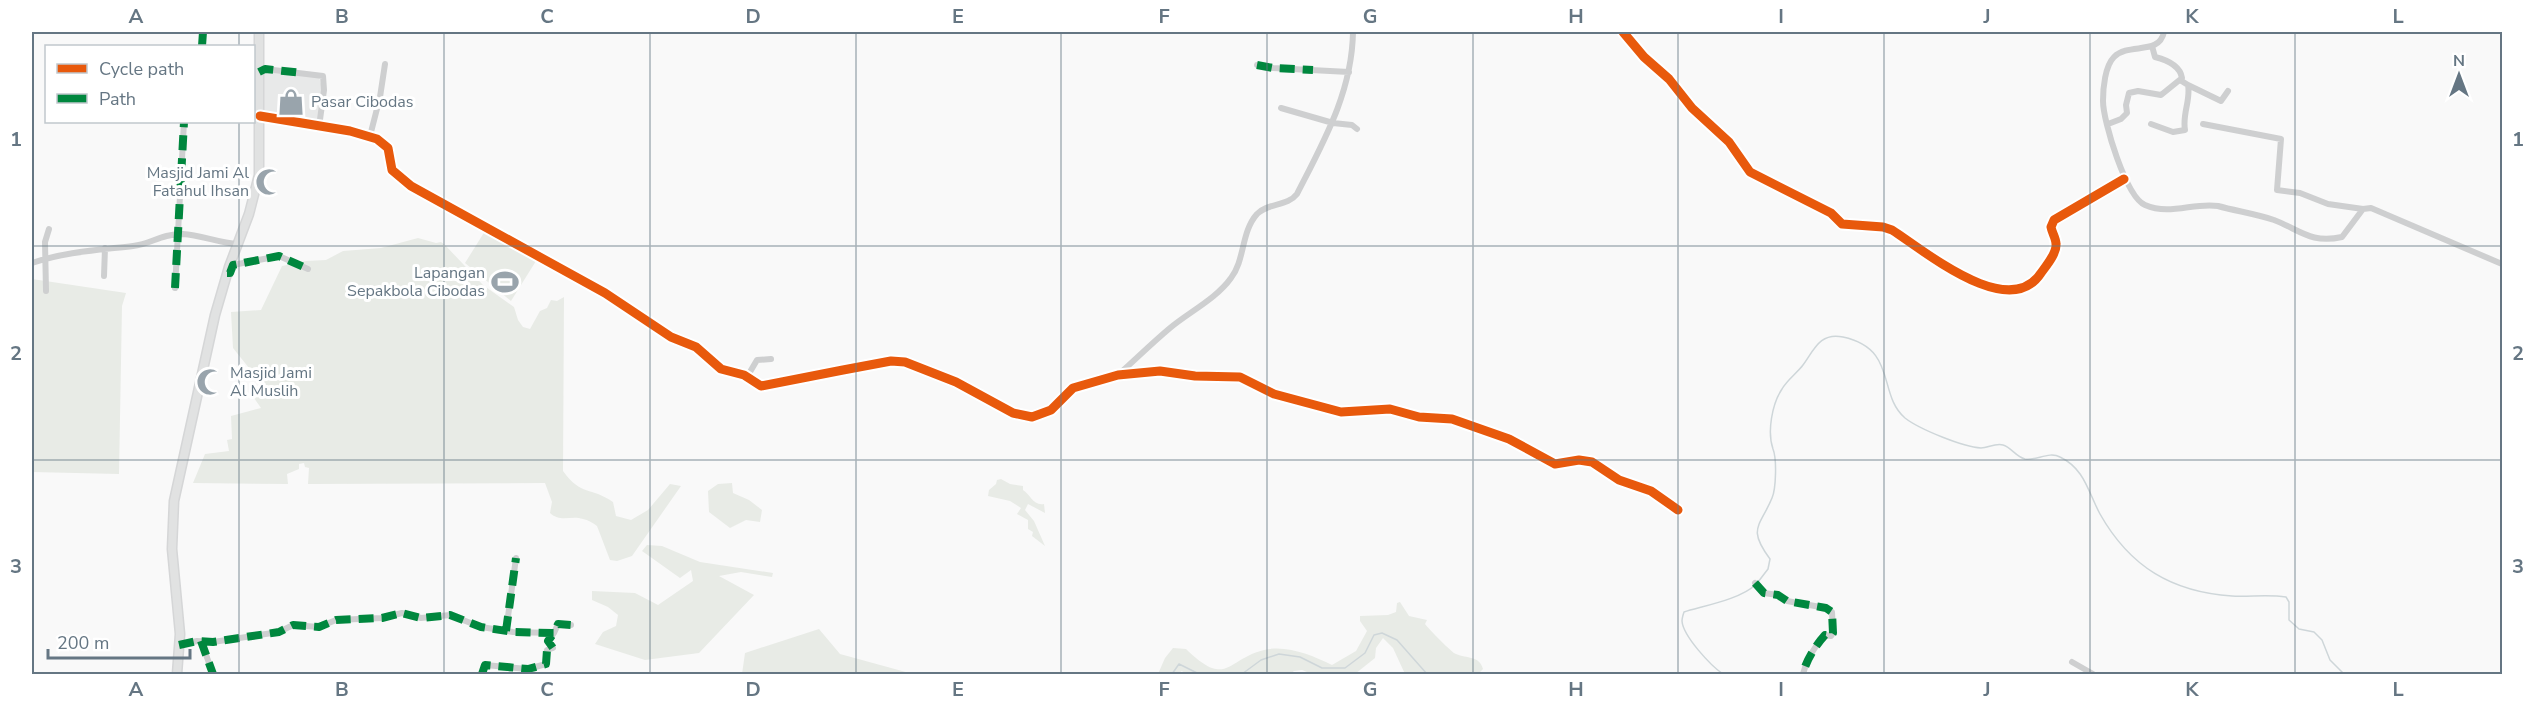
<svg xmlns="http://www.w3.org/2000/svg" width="2534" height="706" font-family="'Nunito Sans',sans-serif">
<rect width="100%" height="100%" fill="#f9f9f9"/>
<path fill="#e8e9e9" d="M261 72 319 77 322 88 318 125 262 115Z"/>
<path fill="#e8ebe6" d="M485 231 536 261 511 301 465 263Z
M418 238 436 243 441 242 445 245 483 285 514 307 518 320 523 327 530 329 540 311 547 308 551 300 557 301 564 297 563 471C582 497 590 486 613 502L616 516 631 520 648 510 670 484 681 486 632 556 617 561 610 560 597 526C593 523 588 520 583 519 571 515 561 523 550 513L552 502 545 483 308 484 309 468 305 467 304 463 299 464V469L287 474 288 484 193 483 205 454 229 451 227 440 232 439 231 416 261 408 254 398 261 383 233 348 231 312 261 310 282 266 306 261 326 260 343 251 381 248Z
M32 279 126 293 122 306 119 474 32 472Z
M1001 479 1010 484 1023 486V490C1030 494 1033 506 1044 504L1045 513 1028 504 1025 510 1034 521 1045 546 1032 536 1033 532 1028 529V520L1017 514 1021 508 1010 501 988 496 989 490 996 484 997 480Z
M732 483 733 493 749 500 762 510 760 522 746 520 730 528 709 512 708 491 718 484Z
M647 545 662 546 700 562 773 573 772 577 741 572 719 576 754 595 699 653 645 660 595 644 603 632 616 626 618 615 608 607 592 600V591L635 593 658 605 693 581 691 570 680 578 642 551Z
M1400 602 1409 616 1427 620 1425 624C1429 629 1452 653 1456 654 1467 659 1479 655 1483 669L1478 674H1405L1393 648 1383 638 1376 648 1375 658 1355 674H1312L1302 670 1294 671 1290 674H1185L1182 671 1177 674H1158L1165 658 1173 648 1186 649C1229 691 1227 656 1269 649 1290 646 1314 656 1332 665L1356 651 1367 631 1360 621V616L1388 615 1396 612 1397 603Z
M819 629 840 654 913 674H742L745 653Z"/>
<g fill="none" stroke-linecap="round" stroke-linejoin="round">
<path stroke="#ced6d9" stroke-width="1.5" d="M1758 582 1768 569 1770 559C1747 528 1760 527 1772 498 1776 489 1777 459 1773 449 1767 432 1772 404 1782 389 1787 380 1797 373 1803 365 1814 350 1820 332 1843 337 1898 349 1877 394 1905 418 1919 429 1963 447 1981 448 1988 448 1995 443 2003 445 2011 447 2016 457 2025 459 2036 461 2049 451 2060 457 2085 469 2088 492 2100 514 2130 567 2172 592 2232 596 2250 597 2268 594 2286 597L2289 602V620L2299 629 2314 632 2322 640 2330 660 2344 674
M1172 674 1179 664 1199 674
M1242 674 1261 660 1279 654 1300 657 1322 668H1345L1365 653 1374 635 1382 633 1397 640 1427 674
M1723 674C1711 666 1683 636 1682 621 1682 618 1683 615 1684 612 1703 606 1741 599 1755 585"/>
<defs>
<path id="major" d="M177 674 180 634 172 549 174 501 215 315 229 267 249 214 259 175V32"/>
</defs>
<use href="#major" stroke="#d5d6d7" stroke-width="11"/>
<path stroke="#cecfd0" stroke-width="6" d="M1623 32 1644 57 1669 79 1692 108 1729 142 1750 172 1831 213 1842 224 1883 227 1892 230C1925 251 2009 322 2041 273 2046 266 2057 253 2056 244 2056 238 2052 233 2051 227L2054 220 2124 179
M2164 32C2159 56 2129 42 2114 57 2105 66 2103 88 2103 101 2103 121 2126 197 2145 205 2170 216 2194 202 2218 206 2236 211 2256 214 2274 220 2300 230 2311 244 2342 237L2363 209 2371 208 2502 264
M202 46 203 32
M1257 65 1273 68 1349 72
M259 72 265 69 323 76 324 90 319 127
M2188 85 2221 101 2228 91
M1281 108 1333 123 1352 125 1357 129
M260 116 350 131 377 139 388 148 392 170 411 186 605 293 671 337 696 347 721 369 744 375 761 386 843 370 891 361 905 362 956 382 1013 413 1032 417 1051 410 1073 388 1118 375 1160 371 1195 376 1240 377 1274 394 1341 412 1390 409 1419 417 1452 419 1509 439 1555 464 1579 460 1592 462 1619 480 1651 491 1678 510
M2108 124 2121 119 2127 113 2126 105 2129 93 2138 91 2161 95 2182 78C2180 65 2167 60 2155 57L2152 46
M2151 124 2173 132 2185 130C2182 114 2191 100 2188 85L2180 80
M2203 124 2281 139 2277 190 2300 193 2328 204 2363 209
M370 136 380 97 385 64
M32 263C64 252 99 250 133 246 152 244 160 234 183 234 201 235 219 243 238 244
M231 270 233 265 279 256 308 269
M104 276 105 248
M175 288 184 122
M46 291 45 242 49 229
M1118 375C1136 359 1152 343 1170 328 1189 312 1216 299 1231 278 1245 260 1241 232 1257 214 1269 202 1287 207 1297 194 1324 141 1352 92 1353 32
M747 377 757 360 771 359
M1755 583 1764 593 1778 595 1787 601 1826 608 1832 612 1833 633 1831 636 1825 635C1816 645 1806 660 1803 674
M506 631 516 558
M201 641 213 674
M179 645 197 641 213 642 279 632 293 625 319 627 336 620 382 618 402 613 421 618 450 615 481 627 513 632 552 633H554L558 624 571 625
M2072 662 2093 674
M482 674 485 665 528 669 546 664 547 650 553 648 548 641 554 633"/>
<use href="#major" stroke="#e1e2e2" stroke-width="8"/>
<path stroke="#00873e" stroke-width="8" stroke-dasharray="15 8" stroke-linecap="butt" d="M202 46 203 32
M1257 65 1273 68 1313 70
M259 72 265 69 303 73
M227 273H230L233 265 279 256 308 269
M175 288 184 122
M1755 583 1764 593 1778 595 1787 601 1826 608 1832 612 1833 633 1831 636 1825 635C1816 645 1806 660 1803 674
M506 631 516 558
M201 641 213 674
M179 645 197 641 213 642 279 632 293 625 319 627 336 620 382 618 402 613 421 618 450 615 481 627 513 632 552 633H554L558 624 571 625
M482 674 485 665 528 669 546 664 547 650 553 648 548 641 554 633"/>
<defs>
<path id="cycleway" d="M1623 32 1644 57 1669 79 1692 108 1729 142 1750 172 1831 213 1842 224 1883 227 1892 230C1925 251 2009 322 2041 273 2046 266 2057 253 2056 244 2056 238 2052 233 2051 227L2054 220 2124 179
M260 116 350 131 377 139 388 148 392 170 411 186 605 293 671 337 696 347 721 369 744 375 761 386 843 370 891 361 905 362 956 382 1013 413 1032 417 1051 410 1073 388 1118 375 1160 371 1195 376 1240 377 1274 394 1341 412 1390 409 1419 417 1452 419 1509 439 1555 464 1579 460 1592 462 1619 480 1651 491 1678 510"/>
</defs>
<use href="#cycleway" stroke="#fff" stroke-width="13"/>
<use href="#cycleway" stroke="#e8590c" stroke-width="9"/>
</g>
<path fill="none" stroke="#657683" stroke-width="1.5" stroke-opacity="0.55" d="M239 32V46M444 32V674M650 32V674M856 32V674M1061 32V674M1267 32V674M1473 32V674M1678 32V674M1884 32V674M2090 32V674M2295 32V674M239 122V674M32 246H2502M32 460H2502"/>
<defs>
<symbol id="shop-bare" viewBox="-9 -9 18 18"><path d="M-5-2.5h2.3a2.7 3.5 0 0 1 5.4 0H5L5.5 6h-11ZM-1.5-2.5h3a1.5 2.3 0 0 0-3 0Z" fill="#99a4ac" stroke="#fff" stroke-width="2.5" paint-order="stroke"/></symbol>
<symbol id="mosque-bare" viewBox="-9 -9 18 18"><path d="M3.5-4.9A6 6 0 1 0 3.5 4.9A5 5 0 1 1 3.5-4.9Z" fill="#99a4ac" stroke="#fff" stroke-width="2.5" paint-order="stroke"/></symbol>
<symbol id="stadium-bare" viewBox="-9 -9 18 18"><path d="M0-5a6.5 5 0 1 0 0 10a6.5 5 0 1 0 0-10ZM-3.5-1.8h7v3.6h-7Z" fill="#99a4ac" stroke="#fff" stroke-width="2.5" paint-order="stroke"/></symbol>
</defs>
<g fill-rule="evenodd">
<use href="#shop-bare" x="272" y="83" width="38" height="38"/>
<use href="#mosque-bare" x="250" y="163" width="38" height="38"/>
<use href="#stadium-bare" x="486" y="263" width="38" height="38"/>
<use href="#mosque-bare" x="191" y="363" width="38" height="38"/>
</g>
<g text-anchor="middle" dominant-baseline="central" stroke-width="6" stroke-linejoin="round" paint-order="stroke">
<g font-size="16" fill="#657683" stroke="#fff" text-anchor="start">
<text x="311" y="102">Pasar Cibodas</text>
<text x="249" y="173" text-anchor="end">Masjid Jami Al<tspan x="249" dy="18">Fatahul Ihsan</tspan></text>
<text x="485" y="273" text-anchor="end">Lapangan<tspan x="485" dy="18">Sepakbola Cibodas</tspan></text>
<text x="230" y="373">Masjid Jami<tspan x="230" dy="18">Al Muslih</tspan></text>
</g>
</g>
<rect width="2534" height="706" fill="none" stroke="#ffffff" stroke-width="66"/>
<rect x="45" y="45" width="210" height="78" fill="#ffffff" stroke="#c1c8cd" stroke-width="1.5"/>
<rect x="57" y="64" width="30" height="9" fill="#e8590c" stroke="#c1c8cd" stroke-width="1.5"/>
<text x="99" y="75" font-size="18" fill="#657683">Cycle path</text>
<rect x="57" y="94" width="30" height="9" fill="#00873e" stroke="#c1c8cd" stroke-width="1.5"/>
<text x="99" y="105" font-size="18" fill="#657683">Path</text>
<g transform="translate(2459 75)" stroke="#ffffff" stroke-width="4.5" paint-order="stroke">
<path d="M0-4.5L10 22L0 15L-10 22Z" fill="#657683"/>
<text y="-9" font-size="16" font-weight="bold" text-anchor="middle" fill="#657683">N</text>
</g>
<path d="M48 649v9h142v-9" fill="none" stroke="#657683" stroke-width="3"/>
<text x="57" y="649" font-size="18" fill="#657683" stroke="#ffffff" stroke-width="4.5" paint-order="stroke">200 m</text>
<rect x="33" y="33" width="2468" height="640" fill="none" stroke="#657683" stroke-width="2"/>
<g font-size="20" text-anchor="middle" font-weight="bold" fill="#657683">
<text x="136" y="23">A</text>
<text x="342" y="23">B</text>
<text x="547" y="23">C</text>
<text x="753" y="23">D</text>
<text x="958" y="23">E</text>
<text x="1164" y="23">F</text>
<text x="1370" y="23">G</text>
<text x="1576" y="23">H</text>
<text x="1781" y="23">I</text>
<text x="1987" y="23">J</text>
<text x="2192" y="23">K</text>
<text x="2398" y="23">L</text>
<text x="16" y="146">1</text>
<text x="2518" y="146">1</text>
<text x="16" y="360">2</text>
<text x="2518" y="360">2</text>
<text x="16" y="573">3</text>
<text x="2518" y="573">3</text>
<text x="136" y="696">A</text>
<text x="342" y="696">B</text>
<text x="547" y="696">C</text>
<text x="753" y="696">D</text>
<text x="958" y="696">E</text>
<text x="1164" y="696">F</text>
<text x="1370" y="696">G</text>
<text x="1576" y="696">H</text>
<text x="1781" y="696">I</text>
<text x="1987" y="696">J</text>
<text x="2192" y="696">K</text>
<text x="2398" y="696">L</text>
</g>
</svg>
